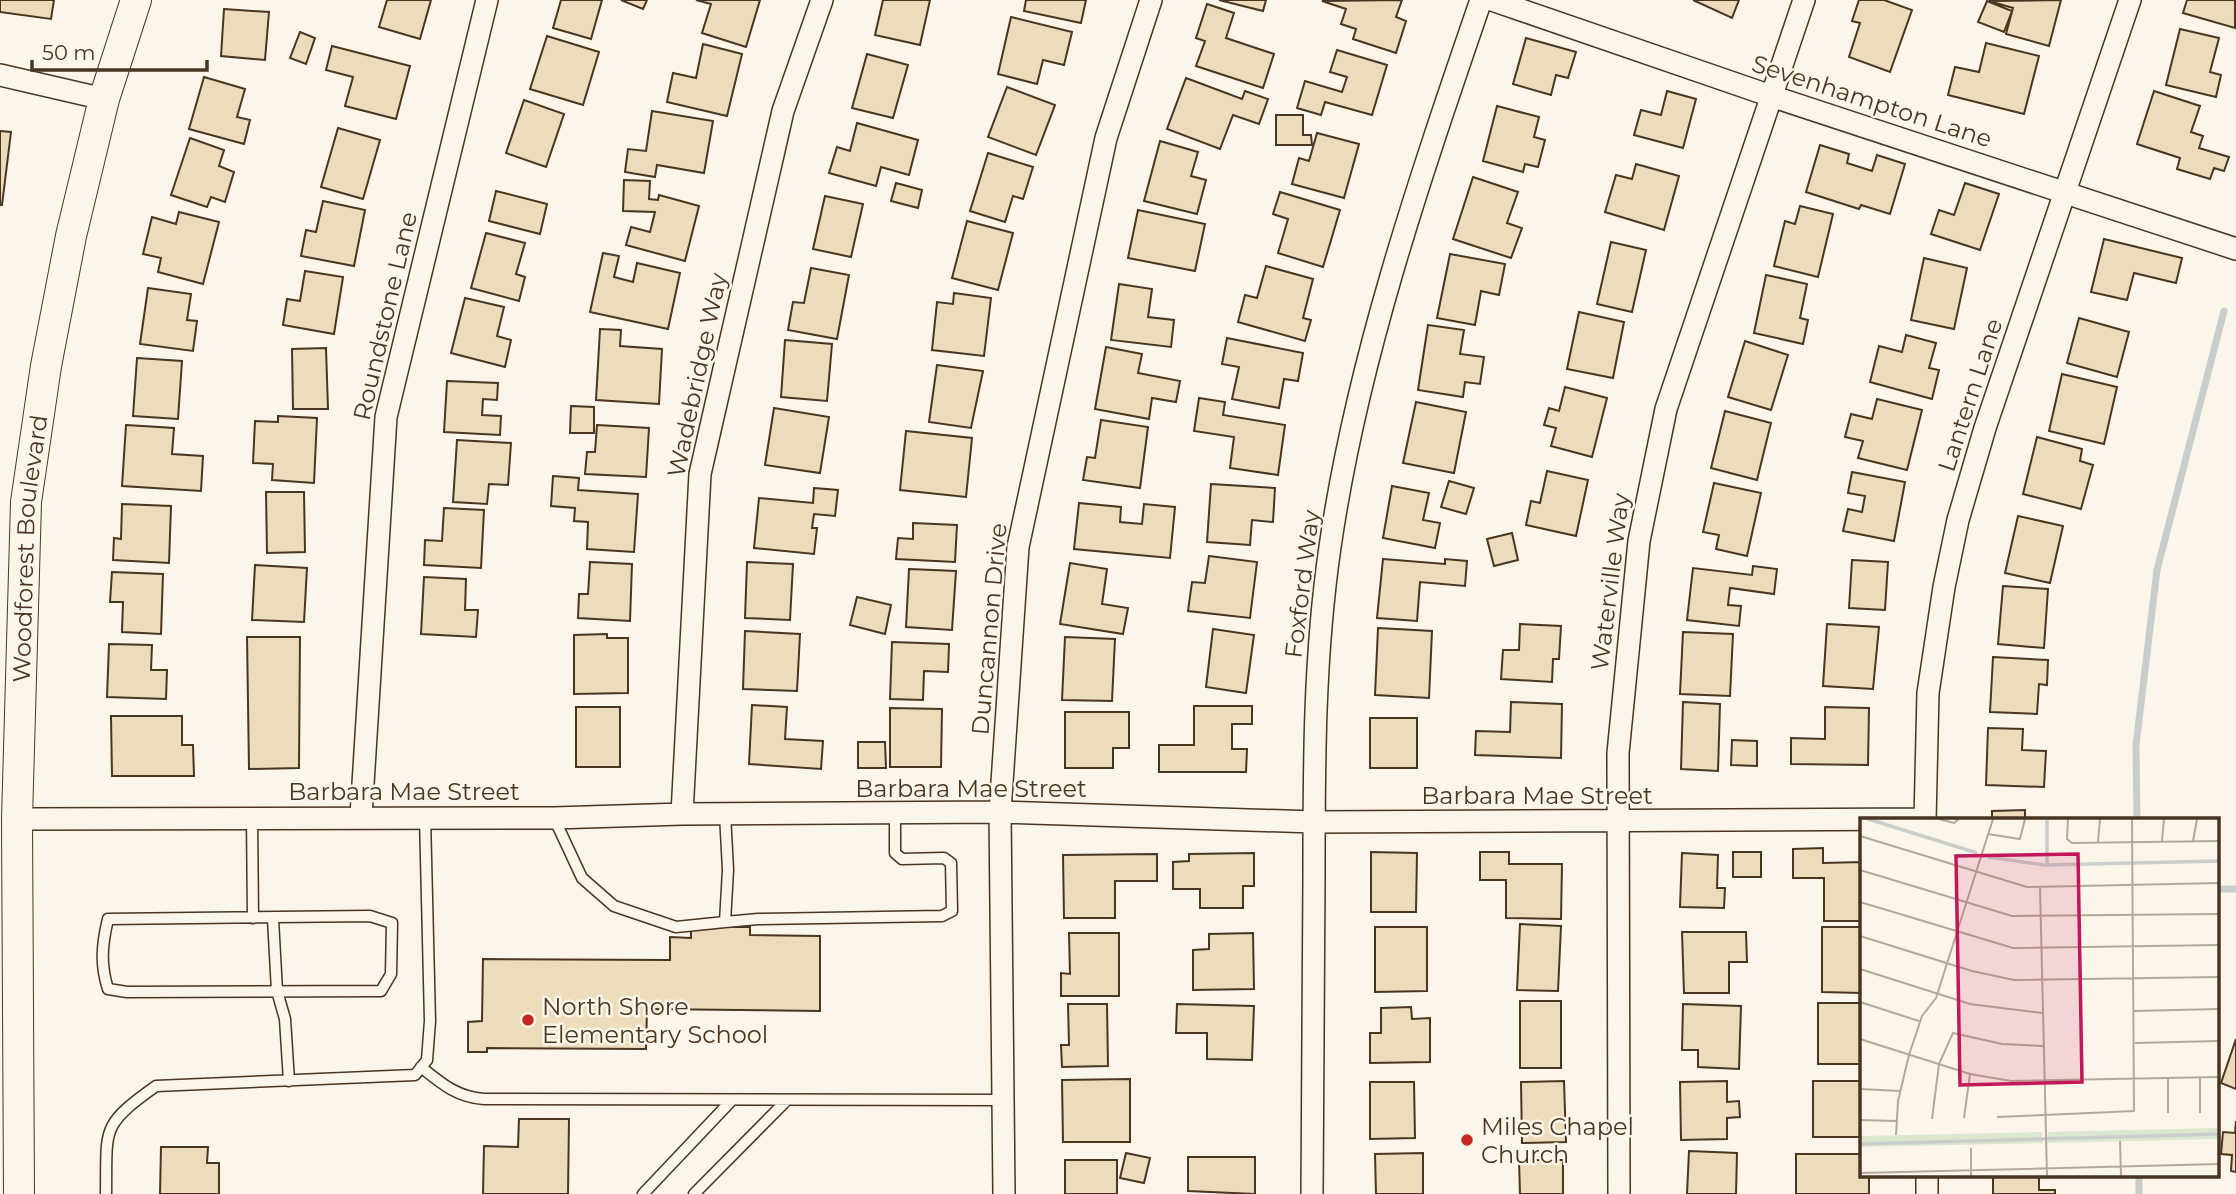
<svg xmlns="http://www.w3.org/2000/svg" width="2236" height="1194" font-family="Montserrat,sans-serif">
<rect width="100%" height="100%" fill="#fbf6e9"/>
<g fill="none" stroke-linecap="round" stroke-linejoin="round">
<path stroke="#c9cecd" stroke-width="7" d="M2137 820 2136 745 2157 570 2224 311
M2217 889H2236
M2139 1175V1194"/>
</g>
<path fill="#ecdcbc" stroke="#4a3520" stroke-width="2" d="M0 0H54L51 19 0 12Z
M387 0H431L420 39 379 27Z
M561 0H602L591 39 553 28Z
M621 0H647L643 9Z
M696 0H760L746 47 702 33 711 4Z
M883 0H930L920 45 875 35Z
M1026 0H1086L1081 23 1024 11Z
M1219 0H1266L1263 11Z
M1402 0 1396 17 1406 21 1396 53 1353 39 1356 29 1341 24 1346 9 1322 1Z
M1693 0H1739L1732 18Z
M1859 0H1884L1912 10 1890 72 1849 57 1860 23 1852 21Z
M2061 0 2049 46 2006 34 2013 8 1989 1Z
M2187 0H2235V28L2183 13Z
M1987 1 2012 11 2004 32 1978 22Z
M1207 4 1234 13 1226 38 1274 54 1263 88 1196 66 1205 41 1196 38Z
M224 9 269 12 265 60 221 56Z
M1011 17 1072 32 1064 65 1043 60 1037 84 998 74Z
M2180 29 2219 38 2210 72 2221 75 2216 97 2166 85Z
M300 32 315 38 306 64 290 58Z
M547 36 599 52 583 105 530 89Z
M1526 38 1576 52 1568 78 1556 75 1551 95 1513 84Z
M1986 43 2039 56 2024 114 1948 95 1955 67 1979 72Z
M703 44 742 54 727 116 667 102 673 73 696 78Z
M332 46 410 66 396 119 345 106 353 77 326 70Z
M1337 50 1387 65 1372 115 1325 102 1321 115 1297 108 1305 81 1342 92 1347 77 1330 72Z
M867 54 908 65 893 118 852 108Z
M204 77 245 89 237 117 250 120 244 144 189 129Z
M1186 78 1242 99 1245 91 1268 99 1259 124 1233 115 1220 149 1167 129Z
M1007 87 1055 105 1036 155 988 137Z
M1667 91 1696 99 1683 148 1634 135 1641 110 1661 115Z
M2154 91 2200 106 2191 132 2203 136 2199 148 2229 157 2224 171 2214 168 2210 179 2177 169 2180 158 2137 144Z
M524 100 564 114 546 167 506 153Z
M1497 106 1539 117 1534 137 1545 140 1538 167 1525 164 1523 172 1483 161Z
M652 111 713 121 704 173 657 165 655 177 625 172 628 149 646 151Z
M1276 115H1303V135H1311L1312 145H1276Z
M857 123 918 140 909 175 881 167 876 186 829 173 837 147 850 151Z
M338 128 380 140 363 199 321 187Z
M0 131 11 132 2 205H0Z
M1317 133 1359 144 1344 198 1292 184 1299 158 1309 161Z
M190 138 224 150 219 166 234 172 225 202 211 197 207 207 171 195Z
M1160 141 1198 152 1191 176 1206 180 1197 214 1144 201Z
M1820 145 1849 154 1847 163 1872 171 1877 155 1905 164 1890 214 1861 205 1859 209 1806 192Z
M988 153 1033 167 1023 199 1013 196 1005 222 970 211Z
M1636 164 1679 176 1664 230 1605 212 1616 175 1632 179Z
M1473 177 1518 192 1507 223 1522 228 1511 258 1453 239Z
M624 180 650 181 649 199 658 200 659 195 699 206 685 261 626 245 631 227 650 232 655 212 623 211Z
M896 183 922 190 918 208 891 201Z
M1965 183 1999 194 1980 250 1931 234 1939 210 1954 215Z
M496 191 547 204 540 234 489 221Z
M1280 192 1340 210 1323 267 1278 253 1288 219 1273 214Z
M825 196 863 204 851 257 813 249Z
M323 201 365 210 354 266 301 256 306 230 316 232Z
M1800 206 1833 214 1818 277 1774 266 1785 221 1795 224Z
M1138 210 1205 224 1195 271 1128 258Z
M179 212 219 222 203 284 158 272 161 258 143 254 152 217 176 224Z
M967 221 1013 233 998 290 952 278Z
M486 233 525 243 516 274 525 277 519 301 471 288Z
M2104 239 2182 258 2176 283 2134 273 2127 300 2091 292Z
M1611 242 1646 250 1632 312 1597 304Z
M603 253 619 256 614 277 633 282 637 263 680 273 668 329 590 312Z
M1450 254 1505 264 1499 295 1481 291 1475 325 1437 318Z
M1924 258 1967 268 1954 329 1911 320Z
M1266 266 1313 279 1303 318 1311 320 1305 341 1238 322 1245 295 1257 298Z
M811 268 849 275 837 339 788 330 793 302 804 303Z
M305 271 343 277 334 334 283 325 287 299 300 301Z
M1766 275 1807 284 1800 318 1808 320 1803 344 1754 333Z
M1119 284 1152 289 1148 317 1174 320 1171 347 1111 340Z
M148 288 191 294 187 320 197 321 193 351 140 344Z
M954 293 991 298 984 356 932 350 937 302 953 304Z
M465 298 504 307 497 336 511 340 505 367 451 353Z
M1579 312 1624 322 1613 378 1567 369Z
M2079 318 2129 332 2117 377 2067 363Z
M1428 325 1464 330 1460 354 1484 357 1480 384 1465 382 1463 397 1418 390Z
M600 329 621 330 620 346 662 349 659 404 596 400Z
M1906 335 1936 343 1929 368 1939 370 1932 399 1870 382 1879 346 1902 352Z
M1227 338 1303 353 1298 381 1284 379 1279 408 1232 399 1239 367 1222 364Z
M785 340 832 344 827 401 781 397Z
M1745 341 1788 355 1771 410 1728 397Z
M1106 347 1142 354 1138 373 1180 381 1176 402 1152 398 1149 419 1095 409Z
M326 348 328 409H293L292 349Z
M137 358 182 361 178 419 133 416Z
M937 365 983 371 971 428 929 422Z
M2062 374 2117 387 2104 444 2049 431Z
M447 381 498 383 497 400 483 399 482 415 501 416 500 435 444 432Z
M1565 387 1607 398 1592 457 1551 446 1556 428 1544 425 1549 408 1559 411Z
M1199 398 1225 402 1223 415 1285 425 1278 475 1230 468 1234 437 1194 431Z
M1877 399 1922 410 1907 470 1858 458 1863 441 1845 437 1851 414 1872 419Z
M1416 402 1466 412 1454 473 1403 463Z
M571 406 594 407V433H570Z
M774 408 829 417 820 473 765 465Z
M1725 411 1771 423 1757 480 1711 468Z
M278 416 317 418 314 483 272 480 273 464 253 463 255 421 278 422Z
M1101 420 1148 427 1140 488 1083 480 1087 457 1095 458Z
M126 425 174 428 172 454 203 456 201 491 122 486Z
M597 425 649 428 646 477 585 474 587 452H595Z
M906 431 972 438 966 497 900 490Z
M2037 437 2082 449 2080 461 2093 465 2081 509 2023 494Z
M457 440 511 443 508 485 489 484 487 504 453 502Z
M1547 471 1588 480 1576 536 1526 525 1531 501 1540 503Z
M1852 472 1905 482 1894 541 1843 531 1848 509 1862 512 1865 496 1848 493Z
M553 476 579 478 578 490 638 494 634 552 587 549 588 522 574 521 575 508 551 506Z
M1449 481 1474 488 1466 514 1441 507Z
M1714 483 1761 493 1747 556 1716 549 1719 535 1703 532Z
M1211 484 1275 488 1273 522 1252 520 1250 545 1207 542Z
M1392 486 1429 493 1423 520 1440 523 1435 548 1383 538Z
M814 488 838 490 835 516 814 514 812 528H817L814 554 754 548 759 498 813 503Z
M266 492H304L305 552 267 553Z
M1079 503 1121 507 1120 522 1142 524 1144 504 1175 507 1170 558 1074 549Z
M122 504 171 506 169 563 113 560 114 538 121 539Z
M444 508 484 510 481 568 424 565 425 540 442 541Z
M2018 516 2063 526 2050 583 2005 573Z
M913 523 957 525 955 562 896 559 898 538 913 539Z
M1512 533 1518 560 1494 566 1487 539Z
M1209 556 1257 562 1250 618 1188 611 1192 582 1205 583Z
M1383 559 1445 564V559L1467 561 1465 586 1420 582 1417 621 1377 618Z
M1852 560 1888 562 1885 610 1849 608Z
M590 562 632 564 630 621 578 618 579 594H588Z
M747 562 793 564 790 620 745 618Z
M1070 563 1107 569 1102 604 1128 608 1123 634 1060 624Z
M255 565 307 568 304 622 252 620Z
M1753 566 1777 569 1774 594 1730 588 1728 605 1741 606 1739 626 1687 620 1693 568 1752 575Z
M909 569 956 571 952 630 906 627Z
M112 572 163 574 161 634 122 632 123 602H110Z
M424 577 466 579 465 610H478L476 637 421 634Z
M2003 586 2048 589 2044 648 1998 644Z
M857 597 891 605 885 634 850 625Z
M1520 624 1561 626 1559 659H1553L1552 682 1501 679 1503 650H1519Z
M1827 624 1879 627 1873 689 1823 686Z
M1378 628 1432 631 1429 698 1375 695Z
M1213 629 1254 635 1246 693 1206 687Z
M745 631 800 634 797 691 743 689Z
M1683 632 1733 634 1730 696 1680 694Z
M607 634V638H628V693L574 694V635Z
M247 637H300L299 768 249 769Z
M1065 637 1115 639 1112 701 1062 700Z
M892 642 949 644 948 672 924 671 923 700 890 699Z
M109 644 152 645 151 670H167L166 699 107 697Z
M1993 657 2048 660 2047 685 2039 684 2037 714 1990 712Z
M1511 702 1562 704 1561 758 1475 755 1476 731 1510 732Z
M1683 702 1720 704 1718 771 1681 769Z
M752 705 787 707 785 739 823 741 821 769 749 764Z
M1194 706H1252V724H1232V749H1247L1246 772H1159V745H1194Z
M576 707H620V767H576Z
M1825 707 1869 708 1868 765 1791 764V738L1825 739Z
M890 708 942 709 941 767H890Z
M1065 712H1129V748H1113V768H1065Z
M111 716H182V745H193L194 776H112Z
M1370 718H1417V768H1370Z
M1988 728 2023 729 2022 750 2046 751 2044 787 1986 785Z
M1732 740 1757 741V766L1731 765Z
M858 742H885L886 768H858Z
M2025 810V820H1992V811Z
M1823 848V863L1862 862V921H1824V878H1793V849Z
M1371 852 1417 853 1416 912H1371Z
M1480 852H1509V864H1562L1561 919 1506 918V880H1480Z
M1733 852H1761V877H1733Z
M1254 853V886H1243V908H1200V889H1173V862L1189 861V854Z
M1682 853 1718 855 1717 888H1725L1724 908 1680 907Z
M1157 854V881H1115V918H1064L1063 855Z
M1520 924 1561 926 1558 991 1517 990Z
M691 927H750V935L820 936V1011L647 1009 646 1049 487 1048V1052H468V1022L482 1021 483 959 670 960V937L691 938Z
M1375 927H1427V991L1375 992Z
M1822 927H1862V993L1822 992Z
M1682 932H1746L1747 962H1729V993H1684Z
M1069 933H1119V996H1061V973L1070 974Z
M1253 933 1254 989 1193 990V950L1209 949V934Z
M1520 1001H1561V1068H1520Z
M1818 1003H1862V1064H1818Z
M1068 1004H1107L1108 1066 1062 1067 1061 1045H1069Z
M1177 1004 1254 1006 1252 1060 1207 1059V1033H1176Z
M1683 1004 1741 1006 1739 1069 1698 1067V1050H1682Z
M1411 1007 1412 1019 1430 1018V1062L1370 1063V1033H1381V1008Z
M2236 1039V1089L2221 1083Z
M1130 1079V1142H1063L1062 1080Z
M1564 1081 1566 1142 1522 1143 1521 1082Z
M1727 1081V1102L1739 1101 1740 1117 1727 1118V1139L1681 1140 1680 1082Z
M1813 1081H1862V1137H1813Z
M1370 1082H1414L1415 1138 1370 1139Z
M519 1119H569L568 1194H483L484 1146 518 1147Z
M2236 1121V1172L2231 1171 2232 1155 2221 1154 2223 1132 2235 1133Z
M161 1147H208L207 1163H219V1194H160Z
M1689 1151 1737 1153 1736 1194H1687Z
M1126 1153 1150 1158 1144 1183 1120 1178Z
M1423 1153V1194H1376L1375 1154Z
M1796 1154H1862V1175H1869V1194H1796Z
M1188 1157H1255V1194L1188 1191Z
M1065 1160H1117V1194H1065Z
M1519 1160H1563V1194H1520Z
M2039 1175V1190H2055V1194H1993V1176Z"/>
<g fill="none" stroke-linecap="round" stroke-linejoin="round">
<defs>
<path id="service" d="M252 817 253 918
M554 818 582 878 614 906 676 927 725 922 728 870 725 814
M370 916 392 923 391 974 381 991 127 992 108 989C100 964 102 944 108 919Z
M273 919 277 991 285 1019 289 1081
M725 922 758 919 942 916 952 911 951 863 944 858 902 859 895 853V813
M421 1067C442 1084 457 1097 484 1099L1003 1100
M106 1194C107 1128 100 1126 156 1086L415 1075 427 1060 430 1021 425 817
M643 1194 731 1101
M694 1194 786 1101"/>
<path id="minor" d="M1492 0 1771 96 2236 249
M0 75 104 99
M682 814 700 474 783 111 822 0
M361 816 386 417 487 0
M17 819 554 818 682 814 1000 812 1314 822 1925 819
M1925 820 1928 693 1944 587 1958 520 1985 428 2130 0
M1927 1175V1194
M1004 1194 1000 812 1018 547 1106 138 1151 0
M1312 1194C1313 1088 1313 982 1314 876 1314 766 1314 656 1330 547 1357 360 1420 178 1481 0
M1619 1194 1618 753 1639 541 1666 409 1804 0"/>
<g id="secondary">
<path id="s1" d="M19 1194 17 819 26 502 46 366 71 236 104 99 136 0"/>
</g>
</defs>
<use href="#service" stroke="#4a3520" stroke-width="13"/>
<use href="#minor" stroke="#4a3520" stroke-width="24"/>
<use href="#secondary" stroke="#4a3520" stroke-width="32"/>
<use href="#service" stroke="#fbf6e9" stroke-width="10"/>
<use href="#minor" stroke="#fbf6e9" stroke-width="21"/>
<use href="#secondary" stroke="#fbf6e9" stroke-width="30"/>
</g>
<g fill="#c62828" stroke="#fbf6e9" stroke-width="2.5">
<circle cx="528" cy="1020" r="7"/>
<circle cx="1467" cy="1140" r="7"/>
</g>
<g text-anchor="middle" dominant-baseline="central" stroke-width="5" stroke-linejoin="round" paint-order="stroke">
<g font-size="24" fill="#4a3520" stroke="#fbf6e9">
<text transform="translate(1872 101) rotate(18)">Sevenhampton Lane</text>
<text transform="translate(385 316) rotate(-77)">Roundstone Lane</text>
<text transform="translate(697 375) rotate(-78)">Wadebridge Way</text>
<text transform="translate(1970 395) rotate(-72)">Lantern Lane</text>
<text stroke="none"><textPath href="#s1" startOffset="646">Woodforest Boulevard</textPath></text>
<text transform="translate(1610 582) rotate(-83)">Waterville Way</text>
<text transform="translate(1302 584) rotate(-83)">Foxford Way</text>
<text transform="translate(989 629) rotate(-85)">Duncannon Drive</text>
<text x="971" y="788">Barbara Mae Street</text>
<text x="404" y="791">Barbara Mae Street</text>
<text x="1537" y="795">Barbara Mae Street</text>
</g>
<g font-size="24" fill="#4a3520" stroke="#fbf6e9" text-anchor="start">
<text x="542" y="1006">North Shore<tspan x="542" dy="28">Elementary School</tspan></text>
<text x="1481" y="1126">Miles Chapel<tspan x="1481" dy="28">Church</tspan></text>
</g>
</g>
<g transform="translate(1860 818)">
<rect width="359" height="359" fill="#fbf6e9"/>
<path d="M359 310V321L188 325V314ZM182 314 183 325 0 329V318Z" fill="#dce7d0"/>
<path fill="none" stroke="#c9cecd" stroke-width="3.5" d="M8 1 117 35M187 1V47L359 43M128 39 185 47M0 326 359 316"/>
<path fill="none" stroke="#b4a999" stroke-width="2" d="M79 1 94 5 99 1M208 1 207 21 212 25 359 23M128 16 160 21 165 1M0 18 167 69 359 65M302 23 304 1M333 23 337 1M238 24 240 1M0 52 152 98 359 96M180 69 187 358M0 84 153 130 359 127M0 118 112 153 154 162 359 159M0 151 110 186 182 195M0 184 59 203M274 193 359 191M0 221 110 256 151 263 359 259M275 225 359 223M340 260V295M308 261V295M0 271 40 273M137 299 274 293 272 1M104 300 110 256M72 301 79 246 93 215 142 226 183 228M0 302 36 303M36 317 38 283 49 237 62 198 76 180 133 1M260 323 261 358M111 330V358M0 355 359 346"/>
<path fill="#c2185b" fill-opacity="0.15" stroke="#c2185b" stroke-width="3.5" d="M218 36 222 264 100 267 96 38Z"/>
<rect width="359" height="359" fill="none" stroke="#4a3520" stroke-width="3.5"/>
</g>
<path d="M32 60v10h175v-10" fill="none" stroke="#4a3520" stroke-width="3.5"/>
<text x="42" y="60" font-size="21" fill="#4a3520" stroke="#fbf6e9" stroke-width="5" paint-order="stroke">50 m</text>
</svg>
